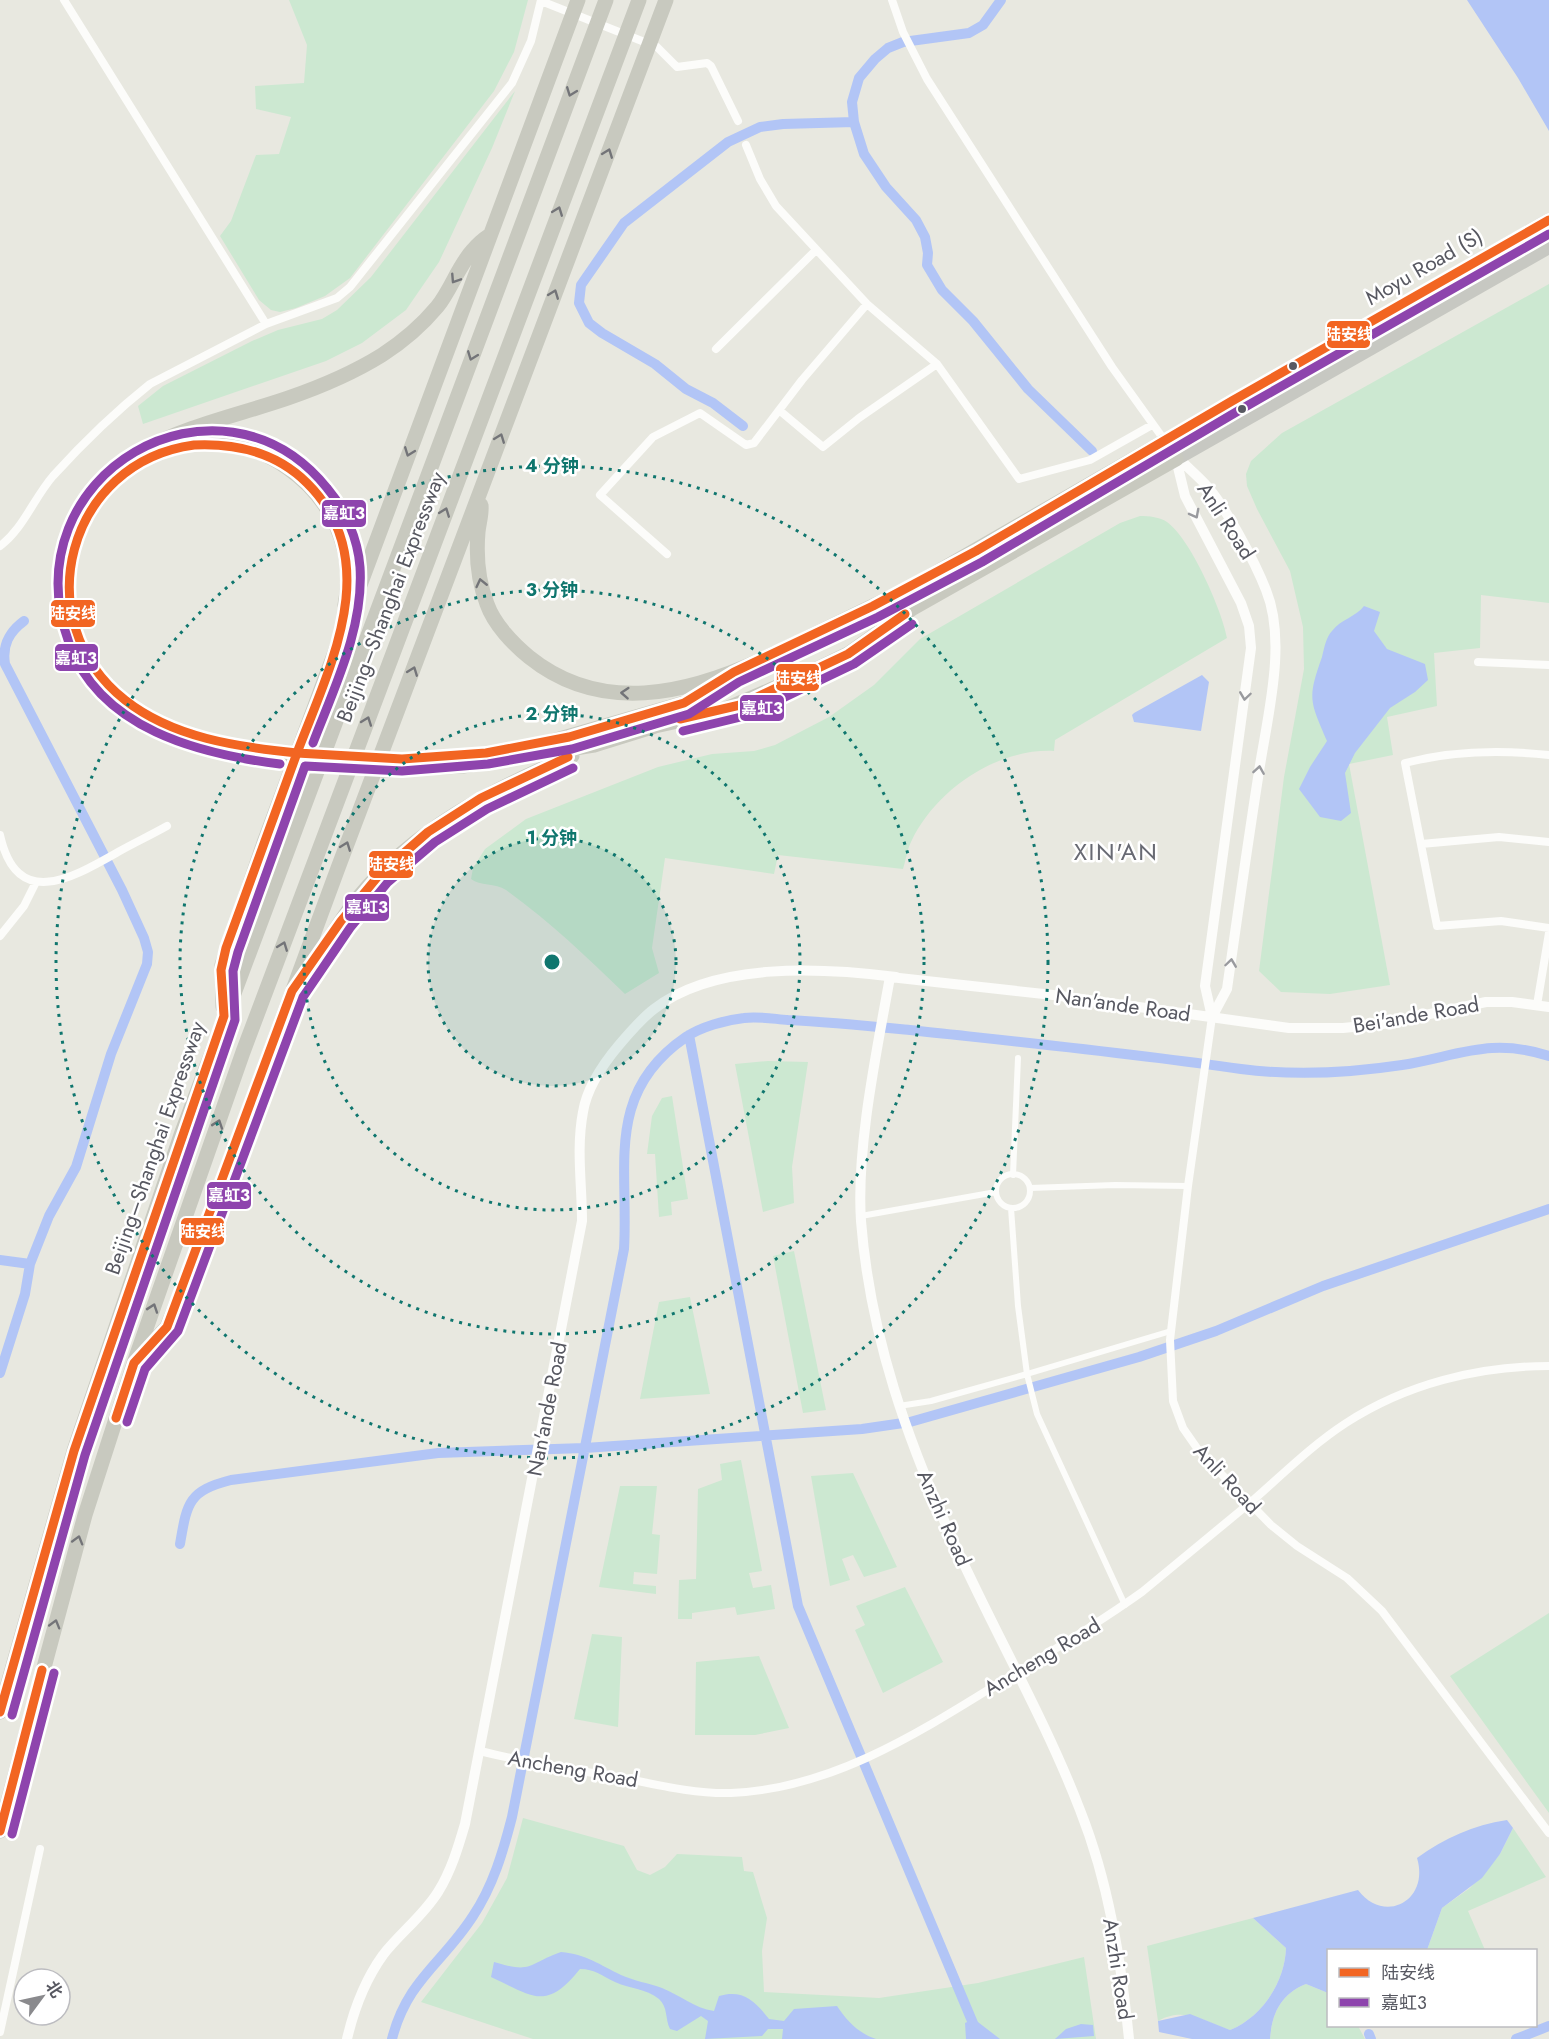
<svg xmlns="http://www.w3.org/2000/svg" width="1549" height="2039" font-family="Jost,'Noto Sans SC',sans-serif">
<rect width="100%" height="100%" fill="#e8e8e0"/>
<path fill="#cce8d1" d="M289 0H528L514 52 494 91 350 278 325 296 296 308 280 312 271 310 259 300 220 236 231 221 256 155 279 154 291 117 256 109 255 86 304 83 307 45Z
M515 91 492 148 439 262 406 310 362 343 326 361 143 424 138 406 163 386 252 341 278 330 322 319 337 310 371 277Z
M1549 284V603L1481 595 1480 648 1434 653 1437 706 1387 717 1393 755 1349 764 1390 985 1330 994 1281 992 1259 971 1284 777 1304 669 1303 627 1290 571 1257 509 1247 486 1246 474 1251 461 1282 433Z
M1140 516C1149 516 1160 517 1167 522 1190 538 1222 610 1227 638L1055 740 1054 751C997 748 935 790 911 842 907 850 906 860 903 869L778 855 774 874 665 858 652 948 659 973 625 994C587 957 549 921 506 890 495 883 480 886 471 879L473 868 485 849 526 819 658 767 712 754 754 751 775 745 829 717 874 685 920 639 1120 523Z
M768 1061 808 1062 792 1167 794 1203 763 1212 735 1064Z
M672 1096 688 1199 671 1202 672 1215 659 1217 655 1154H647L652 1116 662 1098Z
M794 1251 826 1410 803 1413 773 1256Z
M690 1297 710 1394 640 1399 659 1302Z
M741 1460 762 1571 749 1573 753 1588 771 1585 775 1609 737 1615 735 1607 692 1613V1619H678L679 1580 696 1579 698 1489 722 1480 720 1464Z
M853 1473 897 1567 864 1577 853 1555 842 1559 850 1580 830 1586 811 1476Z
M620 1486H657L652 1534 660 1535 657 1574 634 1572 633 1584 656 1586V1594L599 1587Z
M905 1587 943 1662 883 1693 855 1630 865 1625 856 1606Z
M1549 1613V1813L1450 1676Z
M592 1634 622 1637 618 1727 574 1719Z
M759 1656 789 1728 755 1735H695L696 1662Z
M523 1818 624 1846 637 1870 650 1875 665 1867 677 1854 742 1857 744 1871 753 1872 767 1918 762 1951 764 1992 879 1998 978 1983 1084 1957 1096 2039H533L421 2002 482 1923 507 1878Z
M1513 1828 1546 1877 1468 1911 1485 1950H1427L1442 1908 1470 1888 1500 1854Z
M1253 1918 1286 1948C1285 1982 1262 2017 1230 2030 1205 2022 1185 2006 1158 2021L1147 1946Z
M1306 1984 1328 1993V2026H1358L1365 2039H1270C1272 2013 1281 1994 1306 1984Z"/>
<path fill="#b2c5f6" d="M1467 0H1549V131L1518 78Z
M1364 606 1380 612 1374 631 1387 649 1425 664 1428 680 1415 692 1390 708 1355 753 1345 773 1351 813 1341 821 1320 817 1299 789 1310 767 1327 741C1310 701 1307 699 1322 657 1324 649 1326 637 1332 631 1341 619 1356 617 1364 606Z
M1202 675 1209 682 1201 731 1134 722 1132 715 1134 713Z
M1507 1820 1513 1828 1500 1854 1482 1878 1442 1908 1427 1950H1328V1993L1306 1984C1281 1994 1272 2013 1270 2039H1192L1159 2032 1158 2021 1190 2014 1230 2030C1262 2017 1285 1982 1286 1948L1253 1918 1358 1890C1384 1925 1430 1901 1417 1858 1445 1838 1473 1825 1507 1820Z
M561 1952C586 1954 600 1965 621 1975 634 1981 649 1983 662 1988 680 1995 694 2008 714 2011L719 1996C743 1989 755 2001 769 2019L784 2021 794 2009 837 2006C847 2021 858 2033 876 2039H782L783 2029H768L762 2036 705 2039 708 2021 701 2016 677 2031 670 2029C665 2019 668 2007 659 1999 646 1988 629 1989 615 1982 602 1976 595 1969 580 1969 546 2011 534 1997 491 1977L494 1962C533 1974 527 1964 561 1952Z
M974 2019 1000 2039H966L965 2023Z
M1081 2024 1093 2025 1094 2036 1055 2039 1066 2029Z"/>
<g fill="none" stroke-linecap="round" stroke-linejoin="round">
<path stroke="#b2c5f6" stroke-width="10" d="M1001 0 983 25 969 33 903 42 888 48 875 59 859 78 852 102 854 122 864 154 886 187 916 220 925 237 928 253 927 265 942 290 973 321 1028 389 1092 451
M743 426 713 403 686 389 655 364 602 333 589 323 579 303 581 285 624 223 728 142 760 127 783 124 854 122
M689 1035 798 1606 975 2028
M0 1260 30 1264
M0 1373 25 1294 30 1264 49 1216 76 1167 111 1054 147 964 148 952 144 938 122 890 5 664C2 645 9 632 24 621
M180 1544C187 1503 188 1491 231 1480L438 1453 585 1448 862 1429 910 1422 1139 1357 1216 1331 1323 1286 1549 1209
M1369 2034 1371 2039
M392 2039C407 1980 443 1963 473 1916 493 1886 503 1852 512 1817L624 1249C629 1167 604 1093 686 1037 701 1027 725 1020 744 1018 758 1016 774 1019 788 1020 829 1022 869 1026 910 1030 1020 1042 1131 1053 1241 1069 1295 1076 1349 1073 1402 1065 1458 1056 1490 1037 1549 1056
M1516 2039 1549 2026"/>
<path stroke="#c4c4c0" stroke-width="15" stroke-dasharray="15 8" stroke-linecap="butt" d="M763 659 801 641
M775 688 813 671
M287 753 385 761"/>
<path stroke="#fcfcfa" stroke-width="6" d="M996 1191a17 17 0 1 1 34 0a17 17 0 1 1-34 0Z
M1013 1175 1018 1058
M1030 1188 1115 1185 1188 1186
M1011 1208 1018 1306 1027 1374 1171 1331
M861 1216 996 1192
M899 1406 931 1401 1027 1374 1037 1414 1125 1605"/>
<path stroke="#fcfcfa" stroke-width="8" d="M64 0 266 324
M892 0 903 32 927 79 1112 367 1165 441
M541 1 657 47 677 67 707 63 711 66 738 121
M746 145 760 179 776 206 867 304 937 364 1019 479 1090 460 1152 425
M716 349 815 251
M779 410 823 447 859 418 937 364
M0 546C23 529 34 498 53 476 82 444 116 411 150 384L266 324 337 298 350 287 512 83 531 41 541 0
M667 554 600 495 653 437 700 413 746 445 754 443 802 380 867 304
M1478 662 1549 665
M1549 755C1502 750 1451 751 1405 763L1437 926 1501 921 1549 928
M0 835C17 911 72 878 118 852 134 843 151 835 167 826
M1421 844 1499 837 1549 842
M0 936 24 906 36 882
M1537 1005 1549 933
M1212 1017 1188 1186 1170 1340 1173 1401 1183 1428 1199 1451 1271 1525 1297 1546 1347 1578 1382 1611 1549 1833
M480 1751C527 1763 575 1770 623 1778 658 1785 695 1794 731 1793 832 1789 920 1732 1004 1680 1051 1652 1097 1624 1142 1592 1178 1562 1215 1532 1251 1502 1282 1475 1312 1445 1346 1423 1406 1384 1478 1366 1549 1366
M0 2032 40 1849"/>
<path stroke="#fcfcfa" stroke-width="10" d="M1165 441C1177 460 1190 468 1205 484 1225 505 1255 562 1266 590 1288 644 1266 721 1258 778 1247 848 1237 919 1227 989L1212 1017
M1176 459 1185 496 1241 603 1249 626 1251 648 1205 986 1212 1017
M347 2039C354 2009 365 1980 383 1955 400 1933 423 1916 438 1892 451 1871 458 1848 465 1824L582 1221C582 1184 576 1149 583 1112 587 1087 603 1064 619 1045 630 1032 641 1019 654 1009 715 961 824 968 896 977
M1129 2039C1121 1961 1109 1883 1080 1810 1045 1719 996 1635 956 1547 908 1443 870 1336 861 1221 856 1148 877 1050 890 977L1053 995 1289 1028H1343L1383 1024 1486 1002H1512L1549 1007"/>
<path stroke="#c7c8c2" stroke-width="14" d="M1165 441 1549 220
M1176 459 1549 247"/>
<path stroke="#c8c9bf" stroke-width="15" d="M140 462C239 401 368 492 345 605
M481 505C482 514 479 522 478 532 476 556 478 581 487 604 494 624 513 644 529 657 601 715 687 694 763 659
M801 641 908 589 1165 441
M813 671 848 654 913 608 1176 459
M532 747 688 702 712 685
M284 762C208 751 107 727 75 647 60 609 55 567 71 528 107 439 207 426 288 398 320 387 353 373 382 355 402 342 422 325 437 307 451 290 458 266 473 250 478 244 484 239 490 235
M382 770 463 766 594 745 655 726 719 712 775 688
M303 977C323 953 337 923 358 898 415 829 491 790 572 756
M223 1007 222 965 265 840 578 0
M138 1358 167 1327 184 1285 338 868 666 0
M0 1712 74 1451 181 1135 606 0
M0 1831 85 1515 134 1363 243 1052 639 0"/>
<defs>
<path id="bus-1" d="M194 445C236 443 277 453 307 483 386 561 329 668 297 753 238 747 173 738 125 700 25 621 67 462 194 445Z
M680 719 740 705 848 654 905 614
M297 753 402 759 486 753 569 737 684 703 734 672 873 606 976 551 1232 401 1549 220
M116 1418 134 1363 167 1327 292 991 341 921 380 874 428 832 481 798 568 757
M0 1712 74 1451 224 1016 221 970 226 948 297 753
M0 1831 42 1670"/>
<path id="bus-2" d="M683 731 745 716 854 664 912 624
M280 764C199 754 100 729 69 643 8 473 220 355 327 488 345 509 358 539 360 567 364 628 334 688 313 743
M127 1422 145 1369 178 1331 303 997 350 928 388 882 435 842 487 809 573 768
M12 1715 85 1455 235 1020 233 971 238 952 305 766 402 771 488 764 572 749 689 714 739 682 878 617 982 562 1238 411 1549 234
M12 1834 54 1673"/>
</defs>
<use href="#bus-1" stroke="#fff" stroke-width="14"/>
<use href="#bus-2" stroke="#fff" stroke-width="14"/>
<use href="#bus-1" stroke="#f26522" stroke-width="9"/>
<use href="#bus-2" stroke="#8e44ad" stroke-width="9"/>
</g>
<defs><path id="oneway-chevron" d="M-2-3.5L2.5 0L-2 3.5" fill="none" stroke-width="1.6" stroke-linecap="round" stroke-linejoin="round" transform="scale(1.5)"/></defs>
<g stroke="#737478">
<use href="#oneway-chevron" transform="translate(571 92) rotate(111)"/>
<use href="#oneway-chevron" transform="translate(608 153) rotate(-69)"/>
<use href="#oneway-chevron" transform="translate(558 211) rotate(-69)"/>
<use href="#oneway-chevron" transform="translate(455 279) rotate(123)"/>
<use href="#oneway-chevron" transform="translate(554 294) rotate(-69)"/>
<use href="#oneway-chevron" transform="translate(472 356) rotate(111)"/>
<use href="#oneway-chevron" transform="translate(500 438) rotate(-69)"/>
<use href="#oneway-chevron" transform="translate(409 452) rotate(111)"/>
<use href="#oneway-chevron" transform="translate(445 512) rotate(-69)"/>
<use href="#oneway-chevron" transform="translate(481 583) rotate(-103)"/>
<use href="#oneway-chevron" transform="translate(413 671) rotate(-69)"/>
<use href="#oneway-chevron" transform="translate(625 693) rotate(-176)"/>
<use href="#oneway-chevron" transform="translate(367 721) rotate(-70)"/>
<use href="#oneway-chevron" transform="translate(346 846) rotate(-69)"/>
<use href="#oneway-chevron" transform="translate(283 946) rotate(-69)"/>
<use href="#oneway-chevron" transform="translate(218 1124) rotate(-71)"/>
<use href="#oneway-chevron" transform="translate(153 1308) rotate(-71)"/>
<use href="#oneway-chevron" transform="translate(78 1540) rotate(-74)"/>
<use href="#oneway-chevron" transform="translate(55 1624) rotate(-74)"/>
</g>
<g stroke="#999a9e">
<use href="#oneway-chevron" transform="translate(1195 514) rotate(62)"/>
<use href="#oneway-chevron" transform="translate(1245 696) rotate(98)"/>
<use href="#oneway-chevron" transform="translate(1259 770) rotate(-81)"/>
<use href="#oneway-chevron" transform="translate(1231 963) rotate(-82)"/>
</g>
<circle cx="552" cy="962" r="124" fill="#0f766e" fill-opacity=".12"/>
<g fill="none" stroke="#0f766e" stroke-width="3" stroke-dasharray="3 6">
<circle cx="552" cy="962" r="124"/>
<circle cx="552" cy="962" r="248"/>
<circle cx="552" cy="962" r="372"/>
<circle cx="552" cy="962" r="496"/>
</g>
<g fill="#575861" stroke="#fff" stroke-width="2">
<circle cx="1293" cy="366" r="5"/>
<circle cx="1242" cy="409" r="5"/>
</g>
<g text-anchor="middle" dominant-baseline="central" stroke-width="5" stroke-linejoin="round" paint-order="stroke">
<g font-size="21" fill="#575861" stroke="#fff">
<text transform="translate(1424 267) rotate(-30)">Moyu Road (S)</text>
<text transform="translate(1226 521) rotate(57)">Anli Road</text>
<text transform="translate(391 597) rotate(-69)">Beijing–Shanghai Expressway</text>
<text transform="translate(1123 1005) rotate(8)">Nan'ande Road</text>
<text transform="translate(1416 1015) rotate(-10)">Bei'ande Road</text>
<text transform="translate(155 1148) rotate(-71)">Beijing–Shanghai Expressway</text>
<text transform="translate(547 1409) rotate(-79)">Nan'ande Road</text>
<text transform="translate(1227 1479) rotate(47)">Anli Road</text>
<text transform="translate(944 1518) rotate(66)">Anzhi Road</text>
<text transform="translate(1042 1657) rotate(-31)">Ancheng Road</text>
<text transform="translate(573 1769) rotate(10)">Ancheng Road</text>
<text transform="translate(1118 1969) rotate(81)">Anzhi Road</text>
</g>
<g font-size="24" letter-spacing="1.5" fill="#686a73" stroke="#fff">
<text x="1116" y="851">XIN'AN</text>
</g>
</g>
<circle cx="552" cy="962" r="9" fill="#0f766e" stroke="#fff" stroke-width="3"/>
<g font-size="18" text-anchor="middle" font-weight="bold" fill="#0f766e" stroke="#fff" stroke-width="5" stroke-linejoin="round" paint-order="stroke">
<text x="552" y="472">4 分钟</text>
<text x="552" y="596">3 分钟</text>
<text x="552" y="720">2 分钟</text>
<text x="552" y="844">1 分钟</text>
</g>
<g stroke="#fff" stroke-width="2">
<rect x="1326" y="320" width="45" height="29" rx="6" fill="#f26522"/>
<rect x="321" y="499" width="46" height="29" rx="6" fill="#8e44ad"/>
<rect x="50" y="599" width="46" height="29" rx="6" fill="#f26522"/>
<rect x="54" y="643" width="45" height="29" rx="6" fill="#8e44ad"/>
<rect x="775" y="663" width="45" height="29" rx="6" fill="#f26522"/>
<rect x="739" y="694" width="46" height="28" rx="6" fill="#8e44ad"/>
<rect x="368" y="850" width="46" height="29" rx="6" fill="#f26522"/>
<rect x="344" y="893" width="46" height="29" rx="6" fill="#8e44ad"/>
<rect x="206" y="1181" width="46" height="29" rx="6" fill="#8e44ad"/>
<rect x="180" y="1217" width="45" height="29" rx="6" fill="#f26522"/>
</g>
<g font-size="16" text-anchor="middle" font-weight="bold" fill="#fff">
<text x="1349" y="340">陆安线</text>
<text x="344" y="519">嘉虹3</text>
<text x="73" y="619">陆安线</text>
<text x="76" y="664">嘉虹3</text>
<text x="798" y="684">陆安线</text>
<text x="762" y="714">嘉虹3</text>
<text x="391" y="870">陆安线</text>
<text x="367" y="913">嘉虹3</text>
<text x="229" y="1201">嘉虹3</text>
<text x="203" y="1237">陆安线</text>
</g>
<rect x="1327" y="1949" width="210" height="78" fill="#ffffff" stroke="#bcbcc0" stroke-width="1.5"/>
<rect x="1339" y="1968" width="30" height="9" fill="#f26522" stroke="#bcbcc0" stroke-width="1.5"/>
<text x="1381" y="1979" font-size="18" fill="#575861">陆安线</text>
<rect x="1339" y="1998" width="30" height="9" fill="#8e44ad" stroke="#bcbcc0" stroke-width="1.5"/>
<text x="1381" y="2009" font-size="18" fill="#575861">嘉虹3</text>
<g transform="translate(42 1997) rotate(57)"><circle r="28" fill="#ffffff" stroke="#bcbcc0" stroke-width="1.5"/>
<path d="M0-4.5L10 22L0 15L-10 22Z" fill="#8a8a8d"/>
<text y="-9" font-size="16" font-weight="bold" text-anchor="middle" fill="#575861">北</text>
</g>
</svg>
